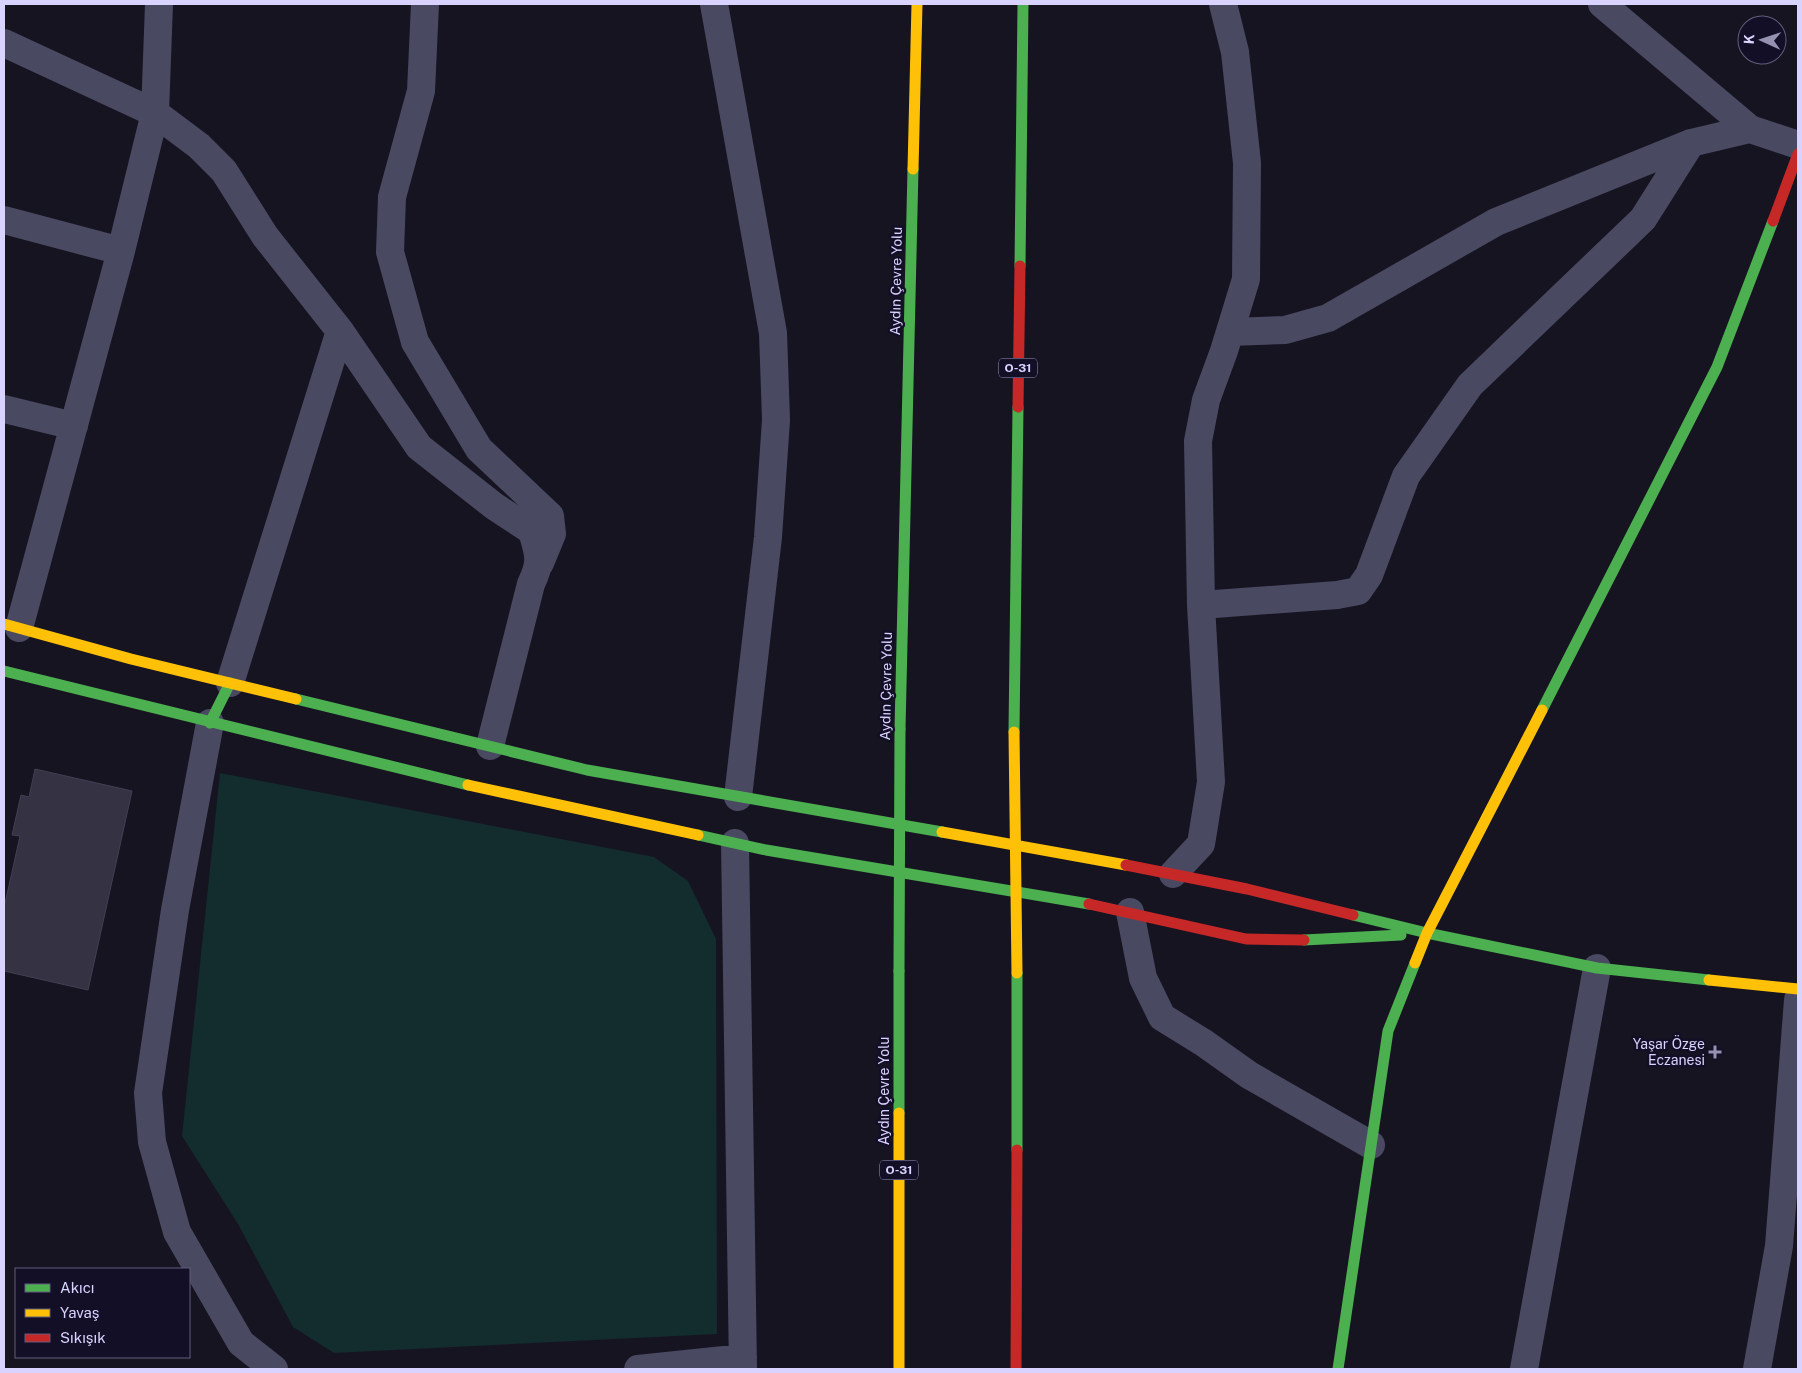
<svg xmlns="http://www.w3.org/2000/svg" width="1802" height="1373" font-family="'Public Sans',sans-serif">
<rect width="100%" height="100%" fill="#161421"/>
<path fill="#132c2d" d="M220 773 654 857 688 881 716 939 717 1334 334 1353 293 1327 238 1224 182 1136Z"/>
<path fill="#343243" stroke="#433f54" d="M35 769 132 791 88 990 4 971V908L20 836 12 835 21 795 29 797Z"/>
<g fill="none" stroke-linecap="round" stroke-linejoin="round">
<path stroke="#4a4962" stroke-width="28" d="M425 4 421 91 392 197 390 252 415 342 479 449 550 516 552 534 540 563
M714 4 773 333 776 420 768 537 738 797
M1602 4 1750 129
M4 43 155 113 199 146 224 171 265 236 340 331 419 447 494 506 532 531C539 555 542 561 531 584L490 746
M4 220 121 251
M1230 332 1285 330 1328 318 1496 222 1691 143 1750 129 1798 145
M4 409 74 426
M1201 605 1337 595 1358 591 1369 575 1406 476 1470 385 1643 219 1691 143
M19 628 121 251 155 113 159 4
M230 683 340 331
M210 723 175 910 148 1093 152 1142 177 1232 241 1343 274 1369
M735 843 743 1369
M1173 874 1201 844 1211 782 1201 605 1198 441 1206 400 1224 351 1246 279 1247 163 1235 52 1223 4
M1130 912 1143 978 1162 1017 1204 1043 1249 1075 1371 1145
M638 1369 743 1358
M1524 1369 1597 968
M1757 1369 1779 1246 1798 1000"/>
<path stroke="#4caf50" stroke-width="11" d="M1020 266 1023 4
M4 671 468 785
M296 699 587 770 942 832
M1542 710 1717 367 1773 221
M210 723 230 683
M900 729 913 169
M1014 732 1018 407
M698 835 766 850 1089 904
M1353 915 1427 933 1597 968 1709 980
M1304 940 1401 935
M899 971V1113
M1017 1150V973
M1338 1369 1388 1031 1415 963"/>
<path stroke="#ffc107" stroke-width="11" d="M913 169 917 4
M4 624 131 659 296 699
M468 785 698 835
M942 832 1126 865
M1415 963 1427 933 1542 710
M1709 980 1798 989
M899 1113V1369"/>
<path stroke="#c62828" stroke-width="11" d="M1773 221 1798 154
M1018 407 1020 266
M1126 865 1247 889 1353 915
M1089 904 1246 939 1304 940
M1016 1369 1017 1150"/>
<path stroke="#4caf50" stroke-width="11" d="M899 971 900 729"/>
<path stroke="#ffc107" stroke-width="11" d="M1014 732 1017 973"/>
</g>
<path fill="#9591b1" stroke="#130f26" stroke-width="2" d="M1712.5 1044.5h5v5h5v5h-5v5h-5v-5h-5v-5h5z"/>
<g text-anchor="middle" dominant-baseline="central" stroke-width="5" stroke-linejoin="round" paint-order="stroke">
<g fill="#130f26" stroke="#9e99be" stroke-width="1">
<rect x="999" y="358.5" width="38" height="19" rx="4"/>
<rect x="880" y="1160.5" width="38" height="19" rx="4"/>
</g>
<g font-size="12" font-weight="bold" fill="#d9d4ff">
<text x="1018" y="368">O-31</text>
<text x="899" y="1170">O-31</text>
</g>
<g font-size="14" fill="#d9d4ff" stroke="#130f26">
<text transform="translate(896 281) rotate(-89)">Aydın Çevre Yolu</text>
<text transform="translate(886 686) rotate(-89)">Aydın Çevre Yolu</text>
<text transform="translate(884 1091) rotate(-90)">Aydın Çevre Yolu</text>
</g>
<g font-size="14" fill="#d9d4ff" stroke="#130f26" text-anchor="end">
<text x="1705" y="1044">Yaşar Özge<tspan x="1705" dy="16">Eczanesi</tspan></text>
</g>
</g>
<rect width="1802" height="1373" fill="none" stroke="#d9d4ff" stroke-width="10"/>
<rect x="15" y="1268" width="175" height="90" fill="#130f26" stroke="#625e7d"/>
<rect x="25" y="1284" width="25" height="8" fill="#4caf50" stroke="#625e7d"/>
<text x="60" y="1293" font-size="15" fill="#d9d4ff">Akıcı</text>
<rect x="25" y="1309" width="25" height="8" fill="#ffc107" stroke="#625e7d"/>
<text x="60" y="1318" font-size="15" fill="#d9d4ff">Yavaş</text>
<rect x="25" y="1334" width="25" height="8" fill="#c62828" stroke="#625e7d"/>
<text x="60" y="1343" font-size="15" fill="#d9d4ff">Sıkışık</text>
<g transform="translate(1762 40) rotate(273)"><circle r="24" fill="#130f26" stroke="#625e7d"/>
<path d="M0-4L9 19L0 12L-9 19Z" fill="#9591b1"/>
<text y="-8" font-size="14" font-weight="bold" text-anchor="middle" fill="#d9d4ff">K</text>
</g>
</svg>
